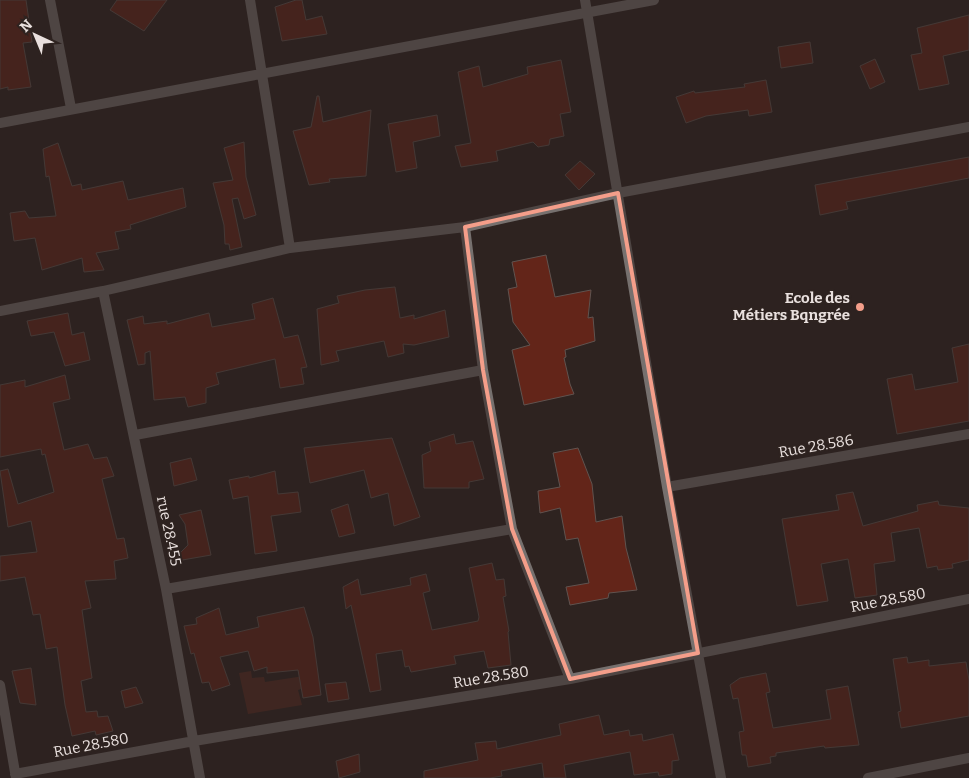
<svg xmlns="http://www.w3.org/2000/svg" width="969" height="778" font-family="Bitter,serif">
<rect width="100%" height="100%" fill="#2e2320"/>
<path fill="#552c23" d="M251 671 252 678 264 677 265 682 304 676 307 687 298 690 302 705 248 714 239 673Z"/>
<path fill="#632519" stroke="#60534f" d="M0 0H26L32 42 23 43 31 87 8 90V87L0 89Z
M117 0H167L144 31 110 10Z
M296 0H302L306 20 322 16 327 34 282 41 275 7Z
M969 15V50L943 56 949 84 919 90 911 55 922 53 917 28Z
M810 42 813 63 781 68 778 47Z
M875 59 885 82 870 89 860 66Z
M561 60 571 112 560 114 564 136 550 139 549 145 538 147 533 142 496 151 498 161 461 167 455 146 471 143 458 72 479 66 483 87 528 74 527 67Z
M766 80 772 112 749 116 748 110 706 116 686 123 676 97 694 91 695 93 745 87 744 84Z
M317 96H319L323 122 371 110 366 176 329 179 330 182 309 185 293 131 311 127Z
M437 115 440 136 413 142 417 168 396 172 388 124Z
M244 142 246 177 256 215 244 219 238 198 232 199 242 247 230 250 229 244H225L224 225 213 183 233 180 224 148Z
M58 143 72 186 81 184 82 190 123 181 128 200 183 188 186 207 130 225 131 229 115 232 119 249 96 253 104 270 84 272 82 258 42 270 35 238 14 241 10 213 25 211 29 218 56 216 49 176 46 177 43 149Z
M969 157V178L846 202 848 209 820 215 815 185Z
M580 161 595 174 579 190 565 175Z
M546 255 555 297 591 290 588 318 593 317 595 341 565 350 566 357 564 358 570 384 574 394 524 405 512 350 530 345 513 322 508 289 517 287 512 262Z
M395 287 400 318 414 315V319L445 310 449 337 414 345 403 344 404 353 388 357 384 341 336 351 339 361 321 365 317 309 339 303 337 296 365 290Z
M273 298 284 338 298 335 307 367 301 368 304 384 280 388 275 359 216 373 219 384 206 388V403L188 407 185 397 154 400 150 351 145 353V364L138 365 127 320 143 316 144 324 167 321V324L209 313 212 327 255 319 252 304Z
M68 313 72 335 84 332 90 360 65 366 54 332 31 336 27 321Z
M969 344V421L897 434 887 379 912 374 915 390 958 382 952 348Z
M65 375 70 399 53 403 64 450 88 444 94 459 107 457 114 476 102 479 117 539 124 538 128 558 114 561 116 579 85 581 91 608 82 610 92 678 81 681 86 712 97 711 98 717 108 716 113 731 96 735 95 731 72 736 65 705 57 647 46 649 40 614 33 615 25 577 0 581V556L37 552 31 521 8 527 0 471 8 469 18 504 54 492 45 454 42 455 41 449 0 457V385L25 380V387Z
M454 434 456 444 473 441 484 479 469 482V488H424L422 455 431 451 429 442Z
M392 438 420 517 394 526 388 493 371 498 364 470 310 483 304 448Z
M578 448 592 484 596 522 622 516 626 548 637 590 609 593 608 598 570 605 566 587 589 583 578 538 566 540 560 508 540 513 538 491 560 487 553 453Z
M191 458 197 480 174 486 170 463Z
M275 471 278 494 298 492 301 512 271 516 277 551 255 554 248 496 233 499 229 480 249 476V478Z
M853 492 863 526 918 511 917 505 938 501 939 505 969 508V560L952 564 953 568 938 570 937 566 927 568 919 528 891 533 895 561 874 564 877 595 855 598 848 559 821 564 828 601 797 606 782 519 839 510 836 495Z
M348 504 355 533 339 537 331 510Z
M201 510 211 555 171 562 188 545 185 524 179 515Z
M492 563 496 580 504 579 506 596 503 597 509 631 508 632 511 665 488 668 484 651 454 656 456 664 411 672 409 666 405 667 402 650 376 654 381 690 370 692 351 605 346 609 343 587 358 579 361 595 411 585 410 578 426 574 430 591 423 593 432 630 478 621 479 617 469 568Z
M304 607 313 637 321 695 303 698 298 670 267 673V667L254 671 248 651 220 657 230 685 212 691 209 682 202 683 194 653 191 654 184 626 197 624 196 618 219 608 226 635 259 627 257 617Z
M907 657 908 663 929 660V666L966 662 969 680V716L901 728 898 712 901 711 893 659Z
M31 668 36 705 20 703 12 671Z
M766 673 770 692 766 693 773 728 831 719 826 690 848 686 859 745 825 748 824 746 776 753V756L770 757 771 763 748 767 746 755H742L739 732 744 731 738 698 733 699 730 685 740 678Z
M346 682 349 699 328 702 325 684Z
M136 687 143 703 125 708 121 691Z
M599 715 604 735 629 730 630 736 642 734 643 741 673 734 679 760 672 761V774L659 776 658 772 634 775 630 752 564 765 566 778H544L542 763 501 771 502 776 490 778H424V771L478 760 475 743 496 741 497 749 561 735 559 724Z
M359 754 360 772 339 778 336 761Z"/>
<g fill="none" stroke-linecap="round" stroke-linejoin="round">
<path stroke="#76706e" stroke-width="10" d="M50 0 71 108
M250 0 290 248
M585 0 667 487 721 778
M0 123 654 0
M465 227 483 370 512 529 570 679
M103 291 166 589 200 778
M0 311 103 291 290 248 465 227 618 193 969 127
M135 435 483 370
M667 487 969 434
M166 589 512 529
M0 685 16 778
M15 774 194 741 570 679 969 599
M868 778 969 758"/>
</g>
<path d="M0 0H969V778H0ZM618 193 698 653 570 679 512 529 483 370 465 227Z" fill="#2e2320" fill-opacity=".55" fill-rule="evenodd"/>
<path fill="none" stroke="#f49e8a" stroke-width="4" stroke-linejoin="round" d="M618 193 698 653 570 679 512 529 483 370 465 227Z"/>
<circle fill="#f49e8a" stroke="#2e2320" stroke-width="2" cx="860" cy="307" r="5"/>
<g text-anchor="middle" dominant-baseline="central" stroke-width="4" stroke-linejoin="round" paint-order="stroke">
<g font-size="15" font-weight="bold" fill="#e9e0de" stroke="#2e2320" text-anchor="end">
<text x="850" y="298">Ecole des<tspan x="850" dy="17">Métiers Bqngrée</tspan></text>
</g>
<g font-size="15" fill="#e9e0de" stroke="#2e2320">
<text transform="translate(816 446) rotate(-10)">Rue 28.586</text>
<text transform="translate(169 531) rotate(78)">rue 28.455</text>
<text transform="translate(888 600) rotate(-11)">Rue 28.580</text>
<text transform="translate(491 677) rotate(-9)">Rue 28.580</text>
<text transform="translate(91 745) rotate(-11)">Rue 28.580</text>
</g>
</g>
<g transform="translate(35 35) rotate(316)" stroke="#2e2320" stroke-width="4" paint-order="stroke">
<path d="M0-4L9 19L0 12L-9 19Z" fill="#e9e0de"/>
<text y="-8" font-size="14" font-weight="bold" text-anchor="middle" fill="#e9e0de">N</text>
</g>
</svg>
